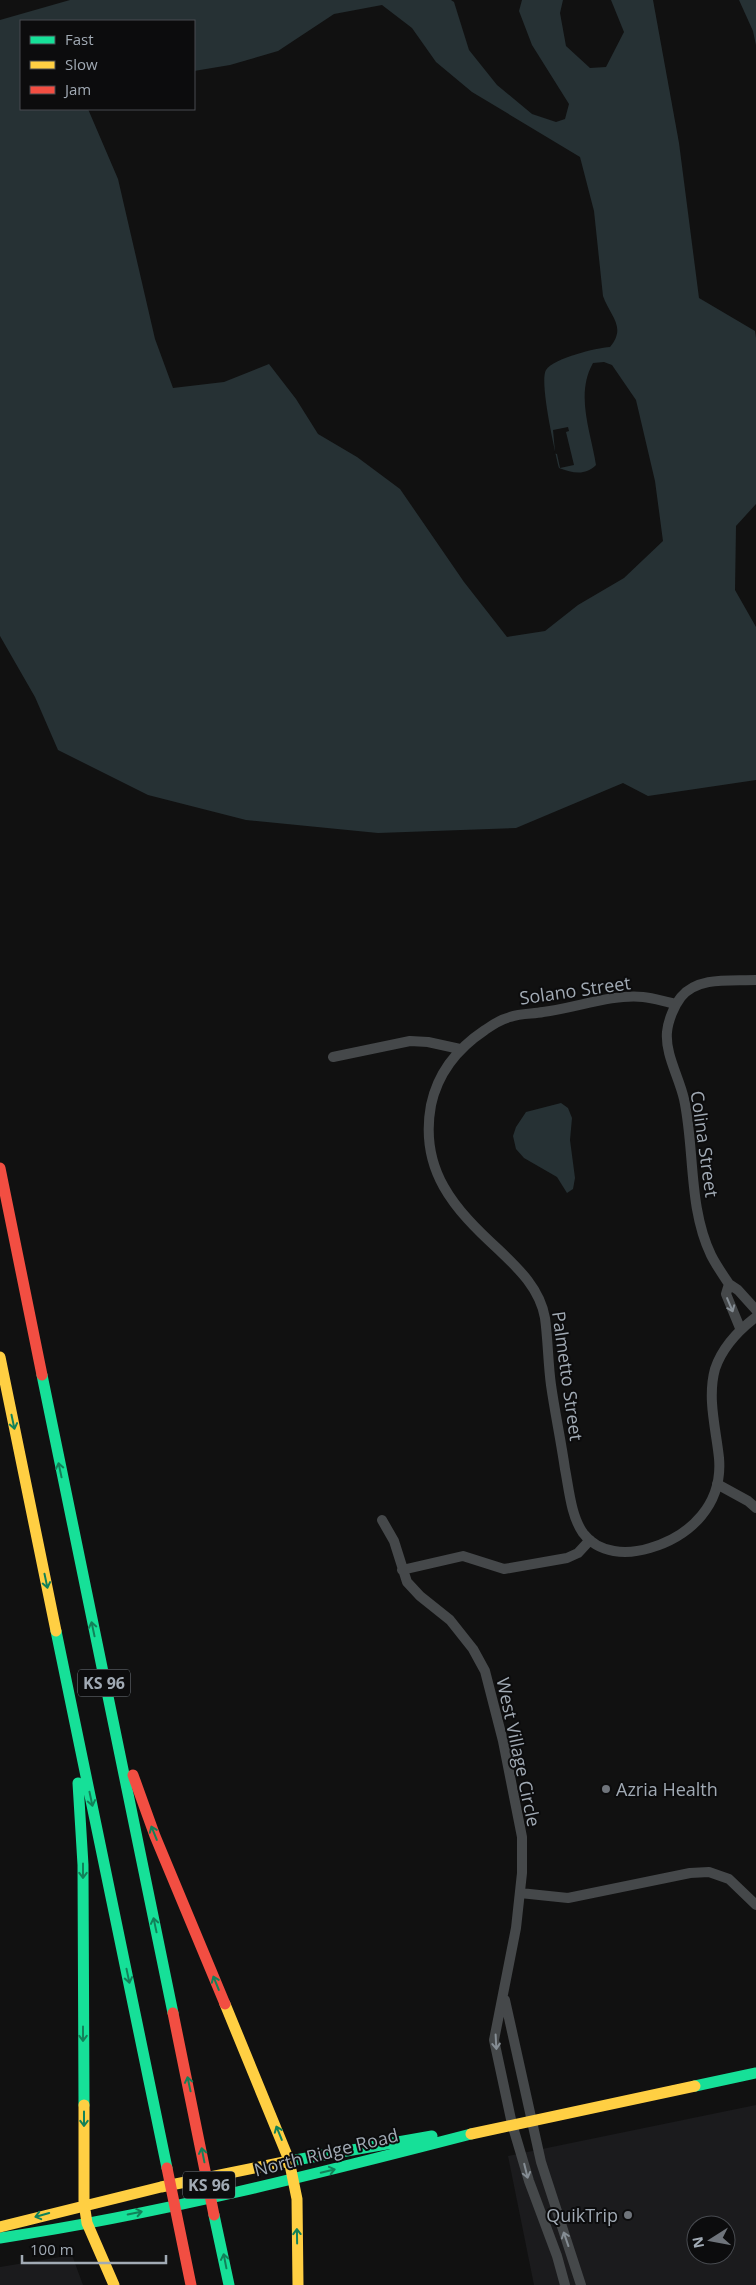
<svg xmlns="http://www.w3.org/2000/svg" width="756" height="2285" font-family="'Open Sans',sans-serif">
<rect width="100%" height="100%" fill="#111"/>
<path fill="#1b1b1d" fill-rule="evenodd" d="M756 2105V2285H534L508 2156ZM696 2225H726V2255H696Z
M72 2255 83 2285H0V2267Z"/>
<path fill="#263134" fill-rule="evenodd" d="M70 0H451L454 2 469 50 497 85 532 114 556 122 565 119 569 104 532 45 519 11 522 0H563L560 13 566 46 590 68 606 67 624 32 611 0H653L679 143 699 298 755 331 756 338V504L736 526 735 590 756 627V780L648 796 623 783 516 828 378 833 246 820 148 795 58 750 35 697 0 636V20ZM382 5 412 28 436 62 472 92 580 157 594 211 603 296C610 316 627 327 610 347 596 348 554 358 546 370 539 381 555 452 559 468 573 473 585 476 596 465 591 432 575 395 593 363L604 362 612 365 636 400 655 481 663 541 624 578 578 605 545 631 507 637 464 582 400 489 357 457 318 434 296 399 269 364 224 382 173 388 155 339 118 179 88 109H21V21H194V71L230 65 278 51 334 14Z
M739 0H756V45L753 31Z
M561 1103 568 1108 572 1118 570 1140 575 1178 573 1189 567 1193 557 1177 524 1158 516 1149 513 1136 516 1127 526 1112Z"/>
<path fill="#111" d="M568 427 569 431 566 432 574 465 560 468 557 454 553 453 555 452 553 430Z"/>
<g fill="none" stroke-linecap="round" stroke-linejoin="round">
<path stroke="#45484a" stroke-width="10" d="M676 1004C665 1002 654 998 643 997 610 994 576 1008 543 1012 533 1014 521 1013 510 1017 502 1019 492 1025 485 1030 458 1048 438 1072 431 1105 419 1170 454 1209 499 1250 519 1269 540 1289 545 1318 548 1340 548 1363 551 1385 555 1413 561 1441 565 1469 569 1489 571 1516 583 1533 599 1554 627 1555 650 1548 691 1536 723 1504 719 1458 716 1429 707 1398 715 1369 722 1348 739 1330 756 1317
M333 1057 410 1041 428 1042 460 1049
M729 1284C723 1275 716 1265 711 1255 688 1207 695 1150 684 1099 679 1077 665 1054 667 1032 668 1021 674 1006 681 997 698 976 732 981 756 980
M740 1328 726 1294 729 1284 738 1290 756 1310
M717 1484 748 1501 756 1508
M382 1520 394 1541 407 1582 420 1596 450 1620 473 1649 485 1671 503 1741 522 1837V1873L516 1928 494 2040 512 2124 529 2181 557 2256 565 2285
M402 1570 463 1556 504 1569 567 1558 578 1553 590 1540
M520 1893 568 1898 690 1873 709 1872 729 1879 756 1905
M505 2000 541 2162 581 2285"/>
<path stroke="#16e098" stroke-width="11" d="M42 1375 173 2013
M56 1631 167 2168
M78 1783 83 1865 84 2105
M695 2086 756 2073
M284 2162 432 2136
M214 2215 229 2285
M0 2238C159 2214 316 2174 471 2134"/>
<path stroke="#ffcf43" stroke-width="11" d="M0 1357 56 1631
M225 2004 289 2160 297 2199 298 2285
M84 2105V2203L87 2223 114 2285
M471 2134 695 2086
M0 2227 161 2187 284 2162"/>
<path stroke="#f24e42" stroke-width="11" d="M0 1168 42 1375
M133 1775 155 1836 225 2004
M173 2013 214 2215
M167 2168 191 2285"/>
</g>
<defs><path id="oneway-shaft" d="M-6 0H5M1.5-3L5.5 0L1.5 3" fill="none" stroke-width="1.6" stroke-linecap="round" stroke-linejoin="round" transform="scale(1.25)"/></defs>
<g stroke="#858d94">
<use href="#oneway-shaft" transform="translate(730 1305) rotate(67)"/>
<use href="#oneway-shaft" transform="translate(496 2042) rotate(87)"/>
<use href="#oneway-shaft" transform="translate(526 2171) rotate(76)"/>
<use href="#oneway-shaft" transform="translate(566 2239) rotate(-109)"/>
</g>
<g stroke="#128159">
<use href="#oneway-shaft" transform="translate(13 1422) rotate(78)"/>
<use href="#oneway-shaft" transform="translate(60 1470) rotate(-102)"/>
<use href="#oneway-shaft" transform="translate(46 1581) rotate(78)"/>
<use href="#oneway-shaft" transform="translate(93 1629) rotate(-102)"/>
<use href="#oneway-shaft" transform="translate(91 1799) rotate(78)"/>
<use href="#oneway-shaft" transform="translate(154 1833) rotate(-112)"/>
<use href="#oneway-shaft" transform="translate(83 1871) rotate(90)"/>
<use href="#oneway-shaft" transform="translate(155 1925) rotate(-102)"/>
<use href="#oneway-shaft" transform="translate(128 1976) rotate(78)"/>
<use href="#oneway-shaft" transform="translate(216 1983) rotate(-112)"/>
<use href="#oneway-shaft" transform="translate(83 2034) rotate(90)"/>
<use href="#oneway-shaft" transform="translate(189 2084) rotate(-102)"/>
<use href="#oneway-shaft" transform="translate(84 2119) rotate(90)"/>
<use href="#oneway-shaft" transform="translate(279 2133) rotate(-112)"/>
<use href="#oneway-shaft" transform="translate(203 2155) rotate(-101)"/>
<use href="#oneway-shaft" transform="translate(328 2171) rotate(-14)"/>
<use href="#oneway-shaft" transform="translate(135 2213) rotate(-12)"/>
<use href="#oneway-shaft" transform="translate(42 2215) rotate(164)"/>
<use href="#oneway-shaft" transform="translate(297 2236) rotate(-91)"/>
<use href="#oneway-shaft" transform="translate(225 2261) rotate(-101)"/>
</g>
<g fill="#6f747b" stroke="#0c0c0d" stroke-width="2">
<circle cx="606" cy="1789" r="5"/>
<circle cx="628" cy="2215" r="5"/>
</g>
<g text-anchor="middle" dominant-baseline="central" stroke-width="4" stroke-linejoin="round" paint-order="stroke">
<g fill="#0c0c0d" stroke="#747b82" stroke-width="1">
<rect x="78" y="1669.5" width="52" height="27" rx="4"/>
<rect x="183" y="2171.5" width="52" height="27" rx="4"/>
</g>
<g font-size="16" font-weight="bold" fill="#a1aab4">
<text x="104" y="1683">KS 96</text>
<text x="209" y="2185">KS 96</text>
</g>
<g font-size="18" fill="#a1aab4" stroke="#0c0c0d">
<text transform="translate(575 990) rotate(-8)">Solano Street</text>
<text transform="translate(705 1144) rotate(82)">Colina Street</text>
<text transform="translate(568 1376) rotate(82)">Palmetto Street</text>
<text transform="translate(519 1752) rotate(78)">West Village Circle</text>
<text transform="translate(326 2152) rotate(-14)">North Ridge Road</text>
</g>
<g font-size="18" fill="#a1aab4" stroke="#0c0c0d" text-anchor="start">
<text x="616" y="1789">Azria Health</text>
<text x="618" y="2215" text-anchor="end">QuikTrip</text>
</g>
</g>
<rect x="20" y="20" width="175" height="90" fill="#0c0c0d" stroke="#484b50"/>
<rect x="30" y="36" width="25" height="8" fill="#16e098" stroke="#484b50"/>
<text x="65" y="45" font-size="15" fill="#a1aab4">Fast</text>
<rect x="30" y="61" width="25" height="8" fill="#ffcf43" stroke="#484b50"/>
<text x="65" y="70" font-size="15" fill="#a1aab4">Slow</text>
<rect x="30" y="86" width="25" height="8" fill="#f24e42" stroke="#484b50"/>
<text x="65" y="95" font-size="15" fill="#a1aab4">Jam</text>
<g transform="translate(711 2240) rotate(259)"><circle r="24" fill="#0c0c0d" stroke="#484b50"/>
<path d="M0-4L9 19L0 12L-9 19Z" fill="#6f747b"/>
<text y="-8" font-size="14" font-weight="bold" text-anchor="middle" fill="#a1aab4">N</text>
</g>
<path d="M22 2255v8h144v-8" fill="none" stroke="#a1aab4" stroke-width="2.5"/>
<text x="30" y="2255" font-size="15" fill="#a1aab4" stroke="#0c0c0d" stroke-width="4" paint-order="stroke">100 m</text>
</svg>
